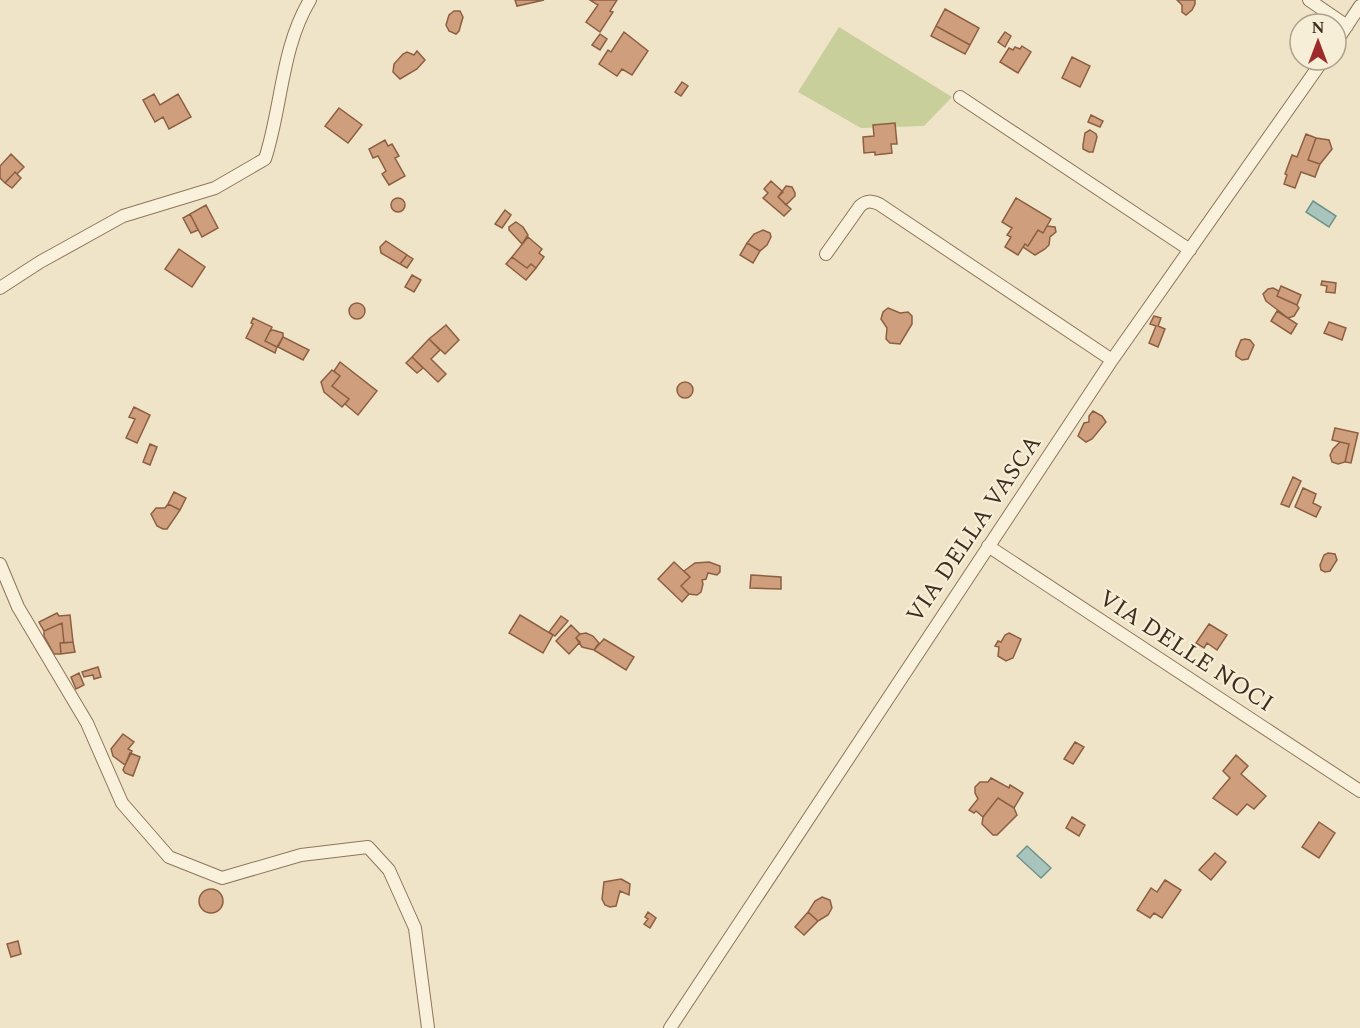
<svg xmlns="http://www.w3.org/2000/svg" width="1360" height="1028" font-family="Spectral,serif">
<rect width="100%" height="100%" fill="#f0e4c8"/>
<path fill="#c9cf9b" d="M839 27 952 97 924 126 861 128 798 92Z"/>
<path fill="#a9c4bc" stroke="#6f938a" stroke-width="1.5" d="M1313 201 1336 216 1329 227 1306 212Z
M1027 846 1051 868 1041 878 1017 856Z"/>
<path fill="#cf9f7d" stroke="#8d5f41" stroke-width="1.5" d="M515 0H544L517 6Z
M590 0H617L610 11 613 12 600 32 586 22 598 5Z
M1177 0H1195V4L1192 10 1186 15 1182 12V5Z
M945 9 979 28 970 45 936 26Z
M454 11H460L463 17 459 31 456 34 449 31 446 25 449 15Z
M936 26 970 45 965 54 931 36Z
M624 32 648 51 632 75 622 69 617 76 599 64 608 50 611 52Z
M1005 32 1011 36 1005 47 998 42Z
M600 34 607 39 600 50 592 45Z
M1022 46 1031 52 1018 73 1000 62 1009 48 1013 50 1015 47 1020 49Z
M417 51 425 60 417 69 400 79 393 72 394 64 403 54 407 52 414 55Z
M1072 57 1090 66 1080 87 1062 78Z
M682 82 688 86 681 96 675 92Z
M154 94 160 105 178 94 191 117 169 129 163 117 155 122 143 100Z
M339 108 362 125 348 143 325 126Z
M1091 115 1103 121 1100 127 1088 122Z
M895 123 897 144H891L892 153 875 155V152L864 153 863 137 874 136 873 125Z
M1090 130 1096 134 1097 137 1093 152H1089L1083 149V145L1085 133Z
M1306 134 1316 138 1308 160 1320 164 1315 177 1301 172 1295 188 1284 184 1287 175 1285 174 1292 155 1297 157Z
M1316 138 1329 140 1332 149 1320 164 1308 160Z
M385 140 388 146 392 144 399 156 395 158 405 176 389 185 382 174 386 171 378 156 373 158 369 149Z
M11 154 24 167 17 174 15 172 5 183 0 178V166Z
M15 172 21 178 12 188 5 183Z
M771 181 783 192 778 197 791 209 784 216 763 198 768 193 764 189Z
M786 186 792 187 795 193V196L786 205 778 197Z
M1016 198 1051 219 1043 233 1038 230 1028 246 1025 244 1018 255 1005 247 1011 237 1007 235 1012 228 1002 222Z
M391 205a7 7 0 1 1 14 0a7 7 0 1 1-14 0Z
M206 205 218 228 202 237 190 214Z
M505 210 511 215 502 228 495 224Z
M190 214 198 230 191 233 183 218Z
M516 222 523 227 528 235 522 244 509 230V227Z
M1047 226 1055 227 1056 232 1050 237 1049 245 1045 249 1035 255 1023 247 1025 244 1028 246 1038 230 1043 233Z
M763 230 770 233 771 237 767 245 760 251 747 243 754 234Z
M528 237 542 249 539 253 544 257 536 268 531 264 527 268 512 257Z
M386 241 407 255 400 264 381 253 380 247Z
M747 243 760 251 753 263 740 255Z
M179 249 205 267 192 287 165 269Z
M407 255 413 259 407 268 400 264Z
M512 257 527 268 531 264 536 268 526 280 506 264Z
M412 275 421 280 414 292 405 287Z
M1322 281 1336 283 1335 293 1326 292 1327 286 1321 285Z
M1281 286 1301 295 1297 305 1277 296Z
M1273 288 1279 291 1277 296 1297 305 1299 308 1294 316 1288 318 1266 301 1263 294 1268 289Z
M349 311a8 8 0 1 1 16 0a8 8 0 1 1-16 0Z
M888 308 900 313 908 312 912 316V324L900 344 890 343 886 339 887 328 881 319 883 312Z
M1277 311 1297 324 1291 334 1271 321Z
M1154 316 1161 318 1158 326 1165 329 1158 347 1149 343 1156 326 1150 324Z
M253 318 272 327 265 341 277 347 275 353 246 338 253 324 251 323Z
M1329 322 1346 328 1342 340 1324 333Z
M446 325 459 340 445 354 429 339Z
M273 330 283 333V337L277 347 265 341 270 331Z
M283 337 309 350 303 360 278 347Z
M429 339 440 350 431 359 446 374 438 382 412 357Z
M1245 339 1250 340 1254 345 1248 359 1242 360 1236 356V352L1241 340Z
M412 357 423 368 417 373 406 363Z
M340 362 377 391 358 415 345 404 349 399 332 386 340 376 334 371Z
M332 370 340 376 332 386 349 399 342 407 324 392 321 382Z
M677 390a8 8 0 1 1 16 0a8 8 0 1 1-16 0Z
M134 407 150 415 137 443 126 438 135 419 129 417Z
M1093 411 1102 416 1106 422 1092 439 1086 442 1078 436 1084 423 1089 422V416Z
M1335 428 1358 433 1351 463 1345 462 1349 444 1332 440Z
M1340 442 1349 444 1345 462 1338 464 1332 462 1330 455 1333 449Z
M150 444 157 447 150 465 143 462Z
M1293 477 1301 481 1289 507 1281 504Z
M1303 488 1316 494 1313 503 1321 507 1316 517 1295 507Z
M174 492 186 498 180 510 168 504Z
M168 504 180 510 167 529H163L157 526 151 514 156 508H165Z
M1328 553 1335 554 1337 560 1330 571 1325 572 1321 570 1320 565 1324 555Z
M674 562 690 577 681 586 689 594 682 602 658 579Z
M709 562 720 566V572L717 575 708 573 706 579 702 580 703 584 701 592 697 595 689 594 681 586 690 577 684 571 695 563Z
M751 575 781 577V589L750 588Z
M57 613 59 616 70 615 73 642 64 643 62 623 44 631 39 622Z
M520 615 553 635 543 653 509 633Z
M561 616 568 621 555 636 549 632Z
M62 623 64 643H60L61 654H54L44 636V631Z
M1209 624 1227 635 1217 650 1207 643 1204 648 1196 643Z
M571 625 580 634 576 638 580 642 569 654 556 641Z
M586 633 593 636 599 643 594 650 582 647 576 638 580 634Z
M1009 633 1021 639 1013 658 1006 661 998 656 999 647 995 646 998 641 1001 642 1005 635Z
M604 639 634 657 626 670 594 650Z
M73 642 75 652 61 654 60 643Z
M98 667 101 677 94 679 93 675 84 677 82 672Z
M79 673 84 685 76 689 71 677Z
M123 734 134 742 128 749 132 751 125 765 113 756 111 749Z
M1075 742 1084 747 1073 764 1064 759Z
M130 753 140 757 133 776 125 773 123 770Z
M1236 755 1248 766 1241 774 1266 796 1254 809 1247 804 1237 815 1213 798 1230 778 1223 771Z
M991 778 1009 788 1010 785 1023 793 1014 808 998 798 983 817 976 811 974 813 969 810 978 799 975 793V787L980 782H988Z
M998 798 1014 808 1017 815 997 835H993L982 824 983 817Z
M1072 817 1085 825 1079 836 1066 828Z
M1319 822 1335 833 1319 858 1302 847Z
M1215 853 1226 862 1211 880 1199 870Z
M621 879 630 884 629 895 620 891 616 906 610 907 605 905 602 899 604 882Z
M1165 880 1181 890 1162 918 1154 913 1150 918 1137 910 1151 888 1157 892Z
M199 901a12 12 0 1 1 24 0a12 12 0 1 1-24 0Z
M822 897 830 900 832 908 828 915 818 921 808 912 815 901Z
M648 912 656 918 650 928 644 924 648 919 645 917Z
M808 912 818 921 804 935 795 927Z
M18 941 21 954 11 957 7 944Z"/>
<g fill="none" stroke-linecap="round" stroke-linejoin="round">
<defs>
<path id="street" d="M1309 0 1347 26
M1336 42 1360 6
M960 97 1190 250
M826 254 860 206C867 200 871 201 879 204L1112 360
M0 288 40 262 123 216 215 188 265 159C282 107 281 48 310 0
M988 546 1360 791
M0 564 18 607 87 723 122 803 169 857 222 878 301 855 368 847 389 870 415 928 428 1028
M670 1028 1112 360 1323 60"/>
</defs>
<use href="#street" stroke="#8d765c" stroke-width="14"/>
<use href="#street" stroke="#faf1dc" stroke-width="12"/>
</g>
<g text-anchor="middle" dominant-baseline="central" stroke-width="4.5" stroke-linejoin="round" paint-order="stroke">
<g font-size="24" fill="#3d2e20" stroke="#f7eed8">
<text transform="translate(974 529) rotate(-56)">VIA DELLA VASCA</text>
<text transform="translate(1186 651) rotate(33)">VIA DELLE NOCI</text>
</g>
</g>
<g transform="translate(1318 42)"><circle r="28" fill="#f7eed8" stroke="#ada18e" stroke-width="1.5"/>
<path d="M0-4.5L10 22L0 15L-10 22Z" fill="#9e2a2b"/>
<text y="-9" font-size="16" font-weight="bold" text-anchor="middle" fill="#3d2e20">N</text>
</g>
</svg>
